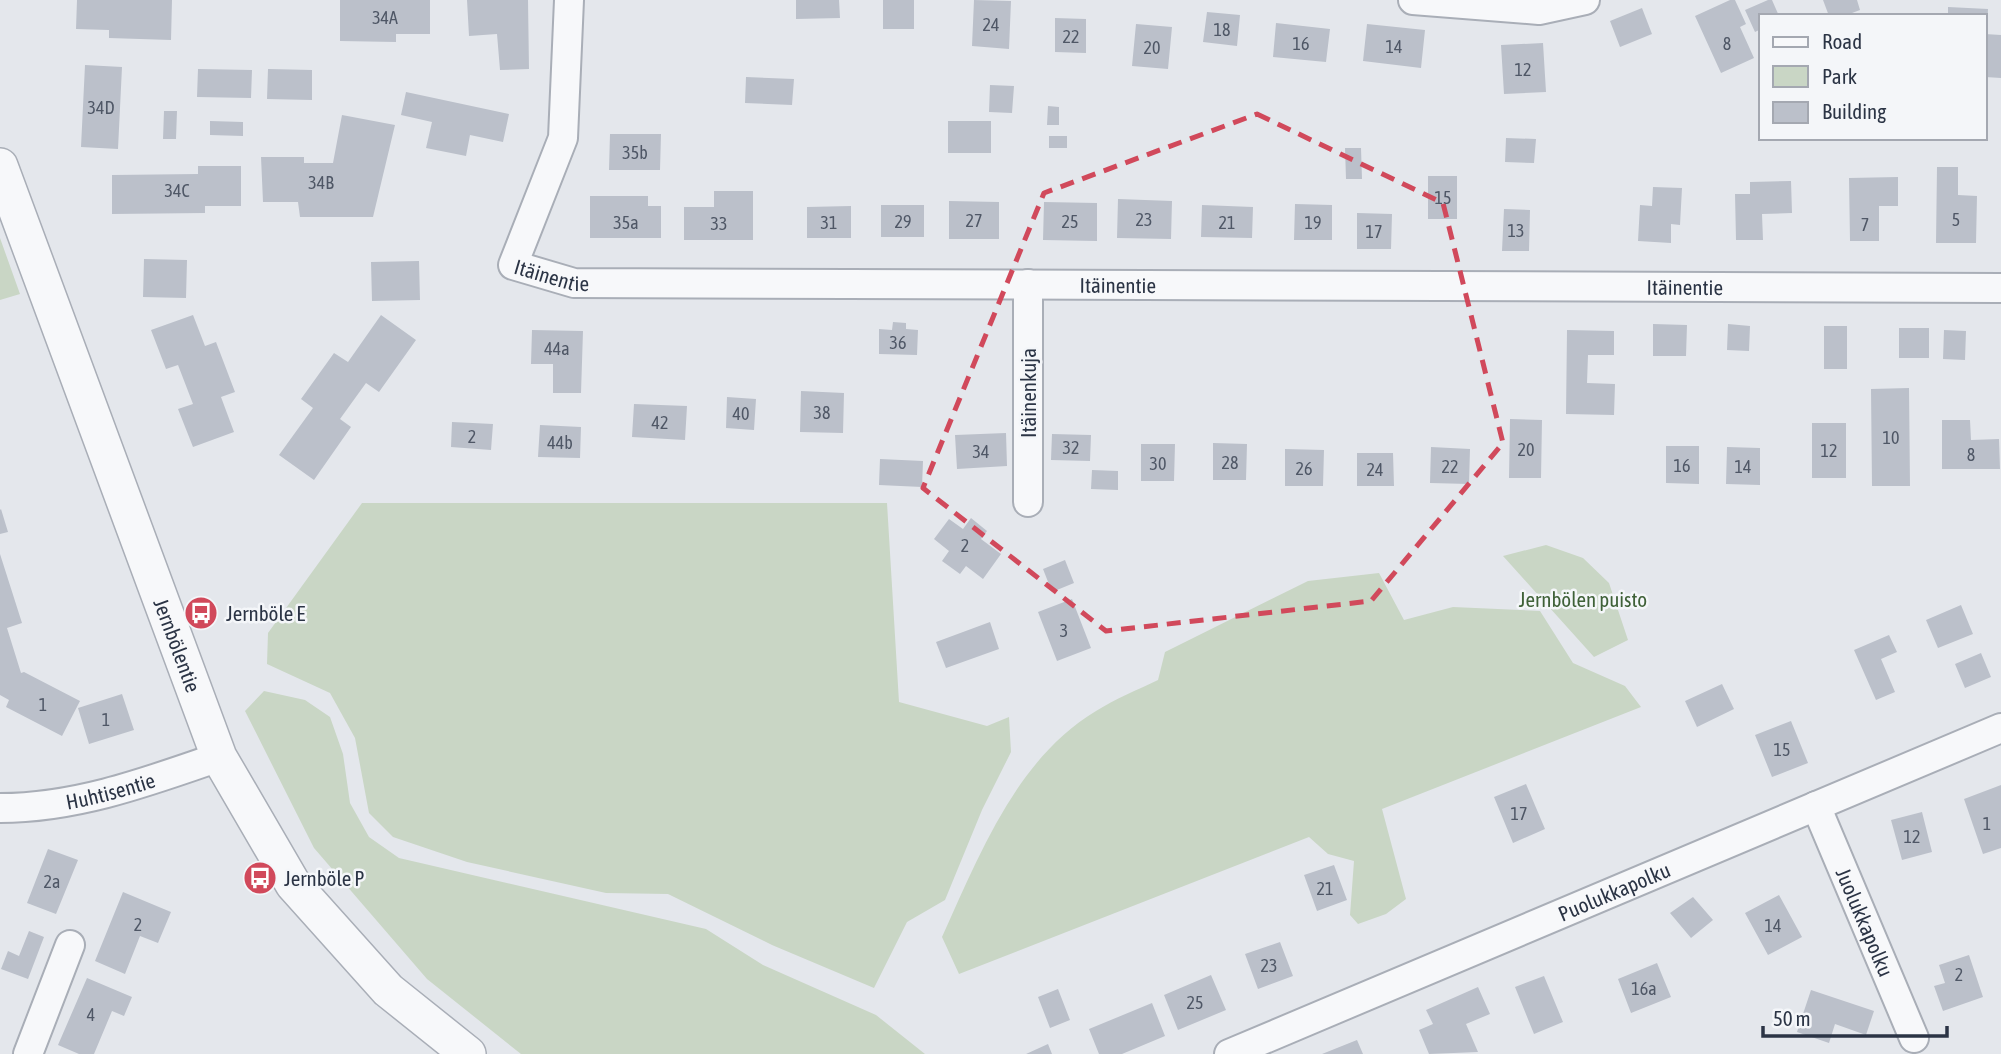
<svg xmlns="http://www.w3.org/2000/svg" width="2001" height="1054" font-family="'Asap Condensed',sans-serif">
<rect width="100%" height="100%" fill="#e4e7ec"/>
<path fill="#c9d6c5" d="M0 238 20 294 0 300Z
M362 503H887L899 702 987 726 1009 717 1011 752 982 810 945 900 907 922 874 988 772 945 668 894 606 893 467 862 393 837 369 813 355 738 330 693 267 664 268 633Z
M1546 545 1583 558 1609 583 1628 640 1594 657 1503 556Z
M1379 573 1404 620 1453 607 1540 611 1573 663 1625 686 1641 707 1382 809 1406 899 1386 914 1358 924 1350 915 1354 861 1328 854 1309 837 959 974 942 937C979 856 1016 759 1096 711 1115 699 1137 690 1158 680L1165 652 1308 581Z
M264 691 305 700 330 717 343 754 350 803 369 837 399 858 706 929 763 965 876 1015 925 1054H521L427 979 314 848 245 711Z"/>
<path fill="#bbc0ca" d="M77 0H172L171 40 109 38V30L76 29Z
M340 0H430V34H396V42L340 41Z
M467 0H528L529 69 500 70 497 34 469 36Z
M796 0H839L840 18 796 19Z
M883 0H914V29H883Z
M974 0 1011 1 1009 49 972 46Z
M1730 0H1735L1746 24 1740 27 1754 58 1721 73 1695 16Z
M1768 0H1772L1779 16H1761V29L1755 32 1745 10Z
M1823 0H1857L1860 10 1844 16H1829Z
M1948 7 1988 9 1987 31 1985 16H1948Z
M1642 8 1652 34 1620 47 1610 21Z
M1207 12 1240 15 1237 46 1203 42Z
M1055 18 1086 19V53L1055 52Z
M1276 23 1330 29 1326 62 1273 57Z
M1136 24 1172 27 1168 69 1132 66Z
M1367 24 1425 30 1421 68 1363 61Z
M1985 34 2001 35V78L1985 77Z
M1543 43 1546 92 1504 94 1501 45Z
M85 65 122 67 118 149 81 147Z
M198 69 252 70 251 98 197 97Z
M268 69 312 70V100L267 99Z
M746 77 794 79 792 105 745 103Z
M990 85 1014 86 1012 113 989 112Z
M406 92 509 114 503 142 470 135 466 156 426 148 432 122 401 115Z
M1048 106 1059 107V125H1047Z
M164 111H177L176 139H163Z
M342 115 395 125 373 217H300L298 202H263L261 157H304V163H333Z
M210 121 243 122V136L210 135Z
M948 121H991V153H948Z
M610 134H661L660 170H609Z
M1049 136H1067V148H1049Z
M1506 138 1536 139 1534 163 1505 162Z
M1345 148H1361L1362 179H1346Z
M198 166H241V206H205V213L112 214V175L198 174Z
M1937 167H1958V195L1977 196 1976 243H1936Z
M1428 176H1457V219H1428Z
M1898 177V206H1879V241H1850L1849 178Z
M1791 181 1792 213 1762 214 1763 240H1736L1735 194H1750V182Z
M1653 187 1682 188 1680 225 1671 224V243L1638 241 1640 205 1652 206Z
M714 191H753V240H684V207H714Z
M590 196H648V206H661V238H590Z
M1118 199 1172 201 1171 239 1117 238Z
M949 201 999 202V239H949Z
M1044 202 1097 203V241L1043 240Z
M1295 204 1332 205V240H1294Z
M881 205H924V237H881Z
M1202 205 1253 207 1252 238 1201 237Z
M851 206V238H807V207Z
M1504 209 1530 210 1529 251H1502Z
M1357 213 1392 214 1391 249H1357Z
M144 259 187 260 186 298 143 297Z
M419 261 420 300 372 301 371 262Z
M193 315 205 346 216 342 235 392 221 397 234 432 193 447 178 409 193 404 178 365 166 369 151 330Z
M381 315 416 340 379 392 366 383 340 419 351 427 314 480 279 455 313 408 301 399 334 353 348 362Z
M893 322 906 323V329L918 330 917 355 879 354V329L892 330Z
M1653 324 1687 325 1686 356H1653Z
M1728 324 1750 326 1749 351 1727 350Z
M1824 326H1847V369H1824Z
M1899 328H1929V358H1899Z
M532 330 583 331 581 393H553V364H531Z
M1567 330 1614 331V355H1588L1587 383 1615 384 1614 415 1566 414Z
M1944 330 1966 331 1965 360 1943 359Z
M1909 388 1910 486H1872L1871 389Z
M801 391 844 393 843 433 800 432Z
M727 397 756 399 754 430 726 428Z
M634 404 687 406 685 440 632 437Z
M1510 419 1542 420 1541 478H1509Z
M1942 420H1970L1971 440 1999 439 2000 469H1942Z
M452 422 493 424 491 450 451 447Z
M1812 423H1846V478H1812Z
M540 425 581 427 580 458 538 457Z
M1006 433 1007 466 957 469 955 435Z
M1052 434 1091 435 1090 461 1051 460Z
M1213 443 1247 444 1246 480H1213Z
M1141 444H1175L1174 481H1141Z
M1666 446H1699V484L1666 483Z
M1431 447 1470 449 1469 484 1430 483Z
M1727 447 1760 448V485L1726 484Z
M1285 449 1324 450 1323 486H1285Z
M1357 453H1393L1394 486H1357Z
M880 459 923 461 922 487 879 485Z
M1092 470 1118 471V490L1091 489Z
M1 509 8 532 0 534V510Z
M971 518 987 531 981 539 1001 554 983 579 966 566 960 574 942 561 949 551 934 539 949 519 963 529Z
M0 554 22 623 7 628 21 673 24 672 80 701 62 736 6 707 9 700 0 695Z
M1065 560 1074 583 1052 592 1043 569Z
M1072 599 1091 648 1057 661 1038 612Z
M1961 605 1973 634 1938 648 1926 620Z
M990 622 999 649 946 668 936 642Z
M1889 635 1897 652 1881 659 1895 692 1876 700 1854 650Z
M1981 653 1991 677 1965 688 1955 664Z
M1722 684 1734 709 1697 727 1685 701Z
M122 694 134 730 89 744 78 708Z
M1791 721 1808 763 1772 777 1755 735Z
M1526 784 1545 829 1513 843 1494 797Z
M2001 785V848L1983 854 1964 799Z
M1922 812 1932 852 1902 860 1891 820Z
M48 849 78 860 56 914 27 903Z
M1334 865 1347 900 1317 911 1304 875Z
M123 892 171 912 158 943 140 936 125 974 95 961Z
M1779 895 1802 937 1768 955 1745 913Z
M1693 897 1713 920 1691 938 1670 913Z
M29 931 44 937 28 979 1 969 8 951 19 956Z
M1280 942 1293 976 1258 989 1245 954Z
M1969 955 1983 997 1943 1011 1934 986 1945 983 1939 965Z
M1657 963 1671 997 1631 1013 1618 979Z
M1211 975 1226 1010 1178 1030 1164 995Z
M1544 976 1563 1022 1534 1034 1515 987Z
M87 978 132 997 124 1016 112 1011 94 1054H79L58 1045Z
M1478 987 1490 1014 1466 1024 1478 1052 1429 1054 1419 1030 1433 1024 1426 1010Z
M1058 989 1070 1020 1050 1028 1038 997Z
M1811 990 1874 1011 1866 1035 1835 1024 1829 1043 1797 1032Z
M1152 1003 1165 1036 1122 1054H1099L1089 1029Z
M1357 1040 1363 1054H1322Z
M1048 1044 1052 1054H1026Z"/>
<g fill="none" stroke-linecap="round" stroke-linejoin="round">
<defs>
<g id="minor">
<path id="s1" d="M569 0 563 138 513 265 574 283 2001 288"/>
<path d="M1413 0 1539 10 1585 0"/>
<path d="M1028 502V284"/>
<path id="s2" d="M1816 806 1914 1038"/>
<path id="s3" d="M0 808C76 808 147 782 219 757"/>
<path d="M28 1054 70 945"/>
<path id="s4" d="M1229 1054 2001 728"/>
</g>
<g id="tertiary">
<path id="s5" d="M0 166 219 757 293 884 388 990 468 1054"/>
</g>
</defs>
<use href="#minor" stroke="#a9aeb7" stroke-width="32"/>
<use href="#tertiary" stroke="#a9aeb7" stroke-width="38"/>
<use href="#minor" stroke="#f7f8fa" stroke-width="28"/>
<use href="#tertiary" stroke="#f7f8fa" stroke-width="35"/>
</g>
<path fill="none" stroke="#d1495b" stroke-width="5" stroke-dasharray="14 9" stroke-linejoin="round" d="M1257 114 1443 203 1503 443 1371 601 1106 631 923 488 1044 193Z"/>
<defs>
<symbol id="bus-disc" viewBox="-11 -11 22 22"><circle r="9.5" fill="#d1495b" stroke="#f4f6f9"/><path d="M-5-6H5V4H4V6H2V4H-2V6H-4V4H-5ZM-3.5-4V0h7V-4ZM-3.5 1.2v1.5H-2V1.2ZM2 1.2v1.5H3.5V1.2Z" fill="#fff"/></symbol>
</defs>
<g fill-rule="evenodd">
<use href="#bus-disc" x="182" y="594" width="38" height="38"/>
<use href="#bus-disc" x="241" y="859" width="38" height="38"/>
</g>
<g text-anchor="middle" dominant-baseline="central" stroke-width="5" stroke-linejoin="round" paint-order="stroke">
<g font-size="18" fill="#4f5766">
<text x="385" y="17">34A</text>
<text x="991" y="24">24</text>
<text x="1222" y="29">18</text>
<text x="1071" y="36">22</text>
<text x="1301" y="43">16</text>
<text x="1727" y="43">8</text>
<text x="1394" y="46">14</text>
<text x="1152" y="47">20</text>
<text x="1523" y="69">12</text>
<text x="101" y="107">34D</text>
<text x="635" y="152">35b</text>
<text x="321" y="182">34B</text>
<text x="177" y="190">34C</text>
<text x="1443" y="197">15</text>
<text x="1144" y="219">23</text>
<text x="1956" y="219">5</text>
<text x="974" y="220">27</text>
<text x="903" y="221">29</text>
<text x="1070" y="221">25</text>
<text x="626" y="222">35a</text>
<text x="829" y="222">31</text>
<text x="1227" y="222">21</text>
<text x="1313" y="222">19</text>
<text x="719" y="223">33</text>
<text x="1865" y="224">7</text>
<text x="1516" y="230">13</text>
<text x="1374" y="231">17</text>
<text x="898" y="342">36</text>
<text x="557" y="348">44a</text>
<text x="822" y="412">38</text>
<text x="741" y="413">40</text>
<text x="660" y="422">42</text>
<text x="472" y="436">2</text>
<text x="1891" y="437">10</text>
<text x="560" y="442">44b</text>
<text x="1071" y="447">32</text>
<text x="1526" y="449">20</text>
<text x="1829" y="450">12</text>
<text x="981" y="451">34</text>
<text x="1971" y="454">8</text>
<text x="1230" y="462">28</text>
<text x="1158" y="463">30</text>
<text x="1682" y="465">16</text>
<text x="1450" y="466">22</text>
<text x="1743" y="466">14</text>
<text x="1304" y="468">26</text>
<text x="1375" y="469">24</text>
<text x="965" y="545">2</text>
<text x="1064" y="630">3</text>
<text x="43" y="704">1</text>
<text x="106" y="719">1</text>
<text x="1782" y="749">15</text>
<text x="1519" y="813">17</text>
<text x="1987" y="823">1</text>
<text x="1912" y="836">12</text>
<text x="52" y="881">2a</text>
<text x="1325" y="888">21</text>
<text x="138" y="924">2</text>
<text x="1773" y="925">14</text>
<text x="1269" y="965">23</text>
<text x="1959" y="974">2</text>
<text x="1644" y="988">16a</text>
<text x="1195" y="1002">25</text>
<text x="91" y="1014">4</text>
</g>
<g font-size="21" fill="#2b3445" stroke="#f4f6f9">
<text stroke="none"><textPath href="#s1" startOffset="315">Itäinentie</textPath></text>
<text stroke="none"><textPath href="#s1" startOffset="882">Itäinentie</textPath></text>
<text stroke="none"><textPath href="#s1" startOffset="1449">Itäinentie</textPath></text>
<text transform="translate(1028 393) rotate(-90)">Itäinenkuja</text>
<text stroke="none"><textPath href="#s5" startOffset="511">Jernbölentie</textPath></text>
<text stroke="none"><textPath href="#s3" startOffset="112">Huhtisentie</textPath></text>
<text stroke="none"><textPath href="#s4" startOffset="418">Puolukkapolku</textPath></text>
<text stroke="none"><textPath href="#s2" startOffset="126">Juolukkapolku</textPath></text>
</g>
<g font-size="21" fill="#3f6138" stroke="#f4f6f9">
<text x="1583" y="599">Jernbölen puisto</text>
</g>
<g font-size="21" fill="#2b3445" stroke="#f4f6f9" text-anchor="start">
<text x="226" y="613">Jernböle E</text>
<text x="284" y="878">Jernböle P</text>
</g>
</g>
<rect x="1759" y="14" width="228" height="126" fill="#f4f6f9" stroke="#a4a8b1" stroke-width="2"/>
<rect x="1773" y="37" width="35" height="10" fill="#f7f8fa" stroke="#a4a8b1" stroke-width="2"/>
<text x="1822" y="49" font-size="21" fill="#2b3445">Road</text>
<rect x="1773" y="66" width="35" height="21" fill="#c9d6c5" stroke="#a4a8b1" stroke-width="2"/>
<text x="1822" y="84" font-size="21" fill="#2b3445">Park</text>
<rect x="1773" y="102" width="35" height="21" fill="#bbc0ca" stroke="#a4a8b1" stroke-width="2"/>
<text x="1822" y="119" font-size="21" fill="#2b3445">Building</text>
<path d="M1763 1026v10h184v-10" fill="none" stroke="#2b3445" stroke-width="3.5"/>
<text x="1773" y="1026" font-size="21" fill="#2b3445" stroke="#f4f6f9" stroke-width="5" paint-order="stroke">50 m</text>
</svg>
